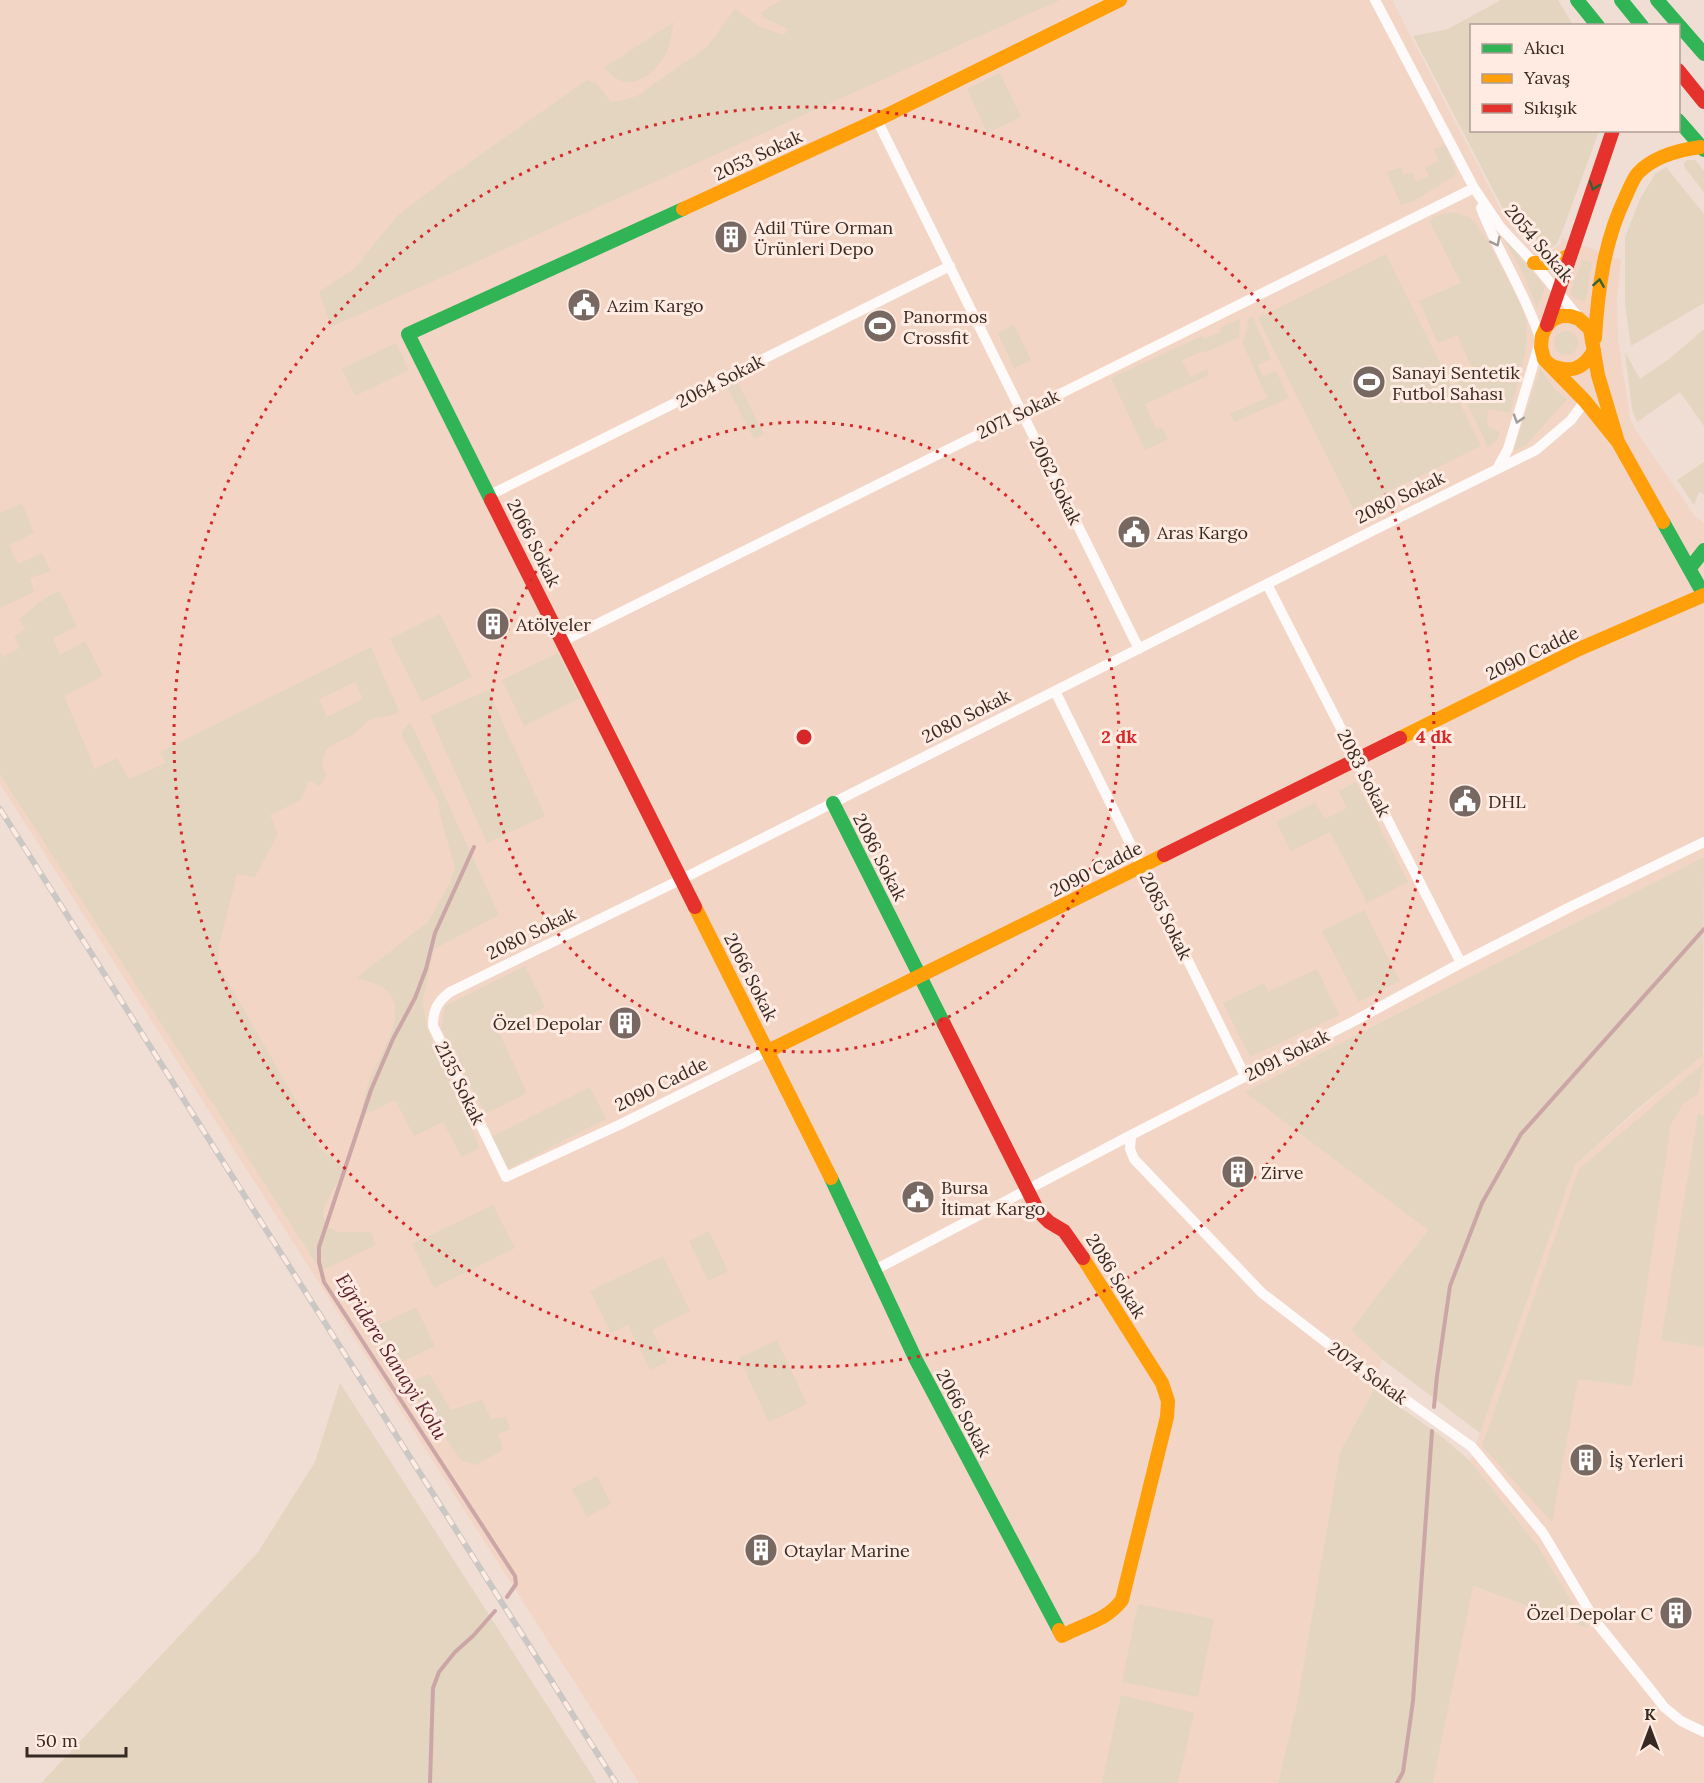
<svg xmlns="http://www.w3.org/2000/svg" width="1704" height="1783" font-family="Lora,serif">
<rect width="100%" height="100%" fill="#f0ded4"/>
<path fill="#f2d5c4" d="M0 0H1392L1501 210 1524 242 1542 249H1554L1559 245 1562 238 1621 260 1617 298 1618 339 1630 418 1636 431 1695 516 1704 523V857L1245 1092 1428 1230 1352 1329 1382 1359 1374 1389 1340 1452 1297 1703 1278 1783H639L0 784Z
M1704 1053V1783H1433L1472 1586 1587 1627 1537 1545 1470 1461 1575 1165Z"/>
<path fill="#e3d5c0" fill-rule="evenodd" d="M781 0H1060L331 327 319 292 354 269 397 216 446 179 587 80 597 84 610 101H620L637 96 707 47 735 9 760 27 784 35 788 29 766 19 760 13Z
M1501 0H1558L1573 25 1472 26V130L1599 131 1562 232 1556 245 1552 247 1544 248 1526 241 1502 207 1413 36 1448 29Z
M674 22C672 30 671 38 669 46 664 63 640 90 619 80 614 77 609 72 604 68Z
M1000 73 1021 117 987 133 967 89Z
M1445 145 1457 174 1414 201 1401 205 1387 172 1401 167 1404 175 1412 172 1416 182 1429 176 1425 168 1439 161 1434 149Z
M1687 160H1695L1704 171V192L1685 168 1684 163Z
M1666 167 1704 214V303L1631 346 1625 304V237L1640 199 1655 174Z
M1453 212 1469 217 1476 224 1487 240 1521 305 1526 321 1527 338 1525 354 1510 413 1488 409 1487 423 1490 428 1500 432C1497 439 1496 444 1488 447L1456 380 1474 373 1457 335 1438 343 1419 301 1461 283 1430 222 1434 216Z
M1502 231 1524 263 1545 286 1537 308 1525 277 1501 233Z
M1386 254 1481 446 1353 509 1258 318Z
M1582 260 1592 263 1586 299 1582 301 1573 297 1570 293Z
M1253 317 1271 359 1258 365 1263 376 1276 371 1289 398 1234 422 1230 414 1267 398 1242 342 1247 331 1248 319Z
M1240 319 1239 337 1204 353 1203 351 1182 360 1190 377 1207 369 1209 375 1145 404 1156 429 1162 427 1168 439 1145 450 1111 378 1202 336 1204 339 1221 332 1220 328Z
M1014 325 1031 360 1014 368 998 333Z
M1704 329V426L1680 392 1637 422 1632 409 1625 352 1640 379 1669 359Z
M1554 343a12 12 0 1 1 24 0a12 12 0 1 1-24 0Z
M396 343 409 370 355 396 342 369Z
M1540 369 1556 391 1567 399 1526 445 1513 451Z
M737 381 764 434 754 439 727 386Z
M1704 462V494L1699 492 1694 505 1677 480Z
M22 503 34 533 9 545 18 564 42 553 51 571 30 578 34 592 0 608V513Z
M60 591 77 626 53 638 60 655 85 641 103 676 64 696 95 769 117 758 129 779 166 763 160 752 371 647 399 711C390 719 383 715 373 719 364 722 358 732 350 736 333 746 323 744 322 768L327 774 320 786 309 780 301 800 270 815 278 834 255 877 237 874 219 945V966L299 1106 320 1148 344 1168 324 1208 323 1216 329 1228 338 1232H371L376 1245 321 1271 0 774V652L3 657 19 648 14 636 25 630 19 619 48 596ZM355 682 363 699 327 717 319 699Z
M440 614 472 677 422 702 390 639Z
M558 653 580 698 524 726 502 680Z
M488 690 545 816 487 843 430 716Z
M408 724 412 725 499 915 434 949 423 999 426 1026 480 1148 462 1157 443 1122 414 1136 395 1100 360 1117C363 1105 365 1092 369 1081 378 1057 407 1018 390 994 383 984 367 981 356 978L428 922 450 883 455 868 440 815 438 801 402 736V732Z
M1356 782 1408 882 1367 903 1330 832 1291 851 1276 822 1315 803 1325 819 1347 808 1339 791Z
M1704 857 1703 1055 1635 1111 1575 1165 1480 1433 1382 1359 1351 1330 1428 1230 1245 1092Z
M1364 910 1400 981 1359 1002 1322 931Z
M525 966 545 1007 499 1032 527 1093 485 1114 441 1028 445 1006Z
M1317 969 1339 1015 1250 1057 1223 1003 1264 983 1268 992Z
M1704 1063 1698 1094 1683 1104 1671 1124 1632 1386 1578 1379 1552 1522 1482 1446 1579 1169Z
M590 1087 606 1119 508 1169 491 1137Z
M1698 1114 1704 1115V1347L1661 1340Z
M493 1205 515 1248 434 1288 412 1244Z
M709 1231 728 1271 708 1281 689 1241Z
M663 1256 690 1311 652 1330 667 1362 650 1370 628 1325 611 1333 590 1291Z
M416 1307 435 1346 395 1365 371 1329Z
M777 1340 807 1404 769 1422 739 1358Z
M429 1374 451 1410 482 1400 491 1419 505 1417 511 1429 498 1434 503 1450 476 1465 461 1460 406 1384Z
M340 1383 597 1783H41L258 1552 315 1462Z
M1374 1389 1441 1436 1470 1461 1537 1545 1588 1628 1473 1586 1433 1783H1278L1297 1703 1340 1452Z
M597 1476 611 1504 587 1517 572 1489Z
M1138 1604 1214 1619 1198 1697 1122 1682Z
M1121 1695 1194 1713 1178 1783H1102Z"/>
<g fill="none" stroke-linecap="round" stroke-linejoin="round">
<path stroke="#cca6a6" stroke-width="4" d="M474 847 435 933 426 969 415 998 393 1039 371 1090 319 1247V1262L324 1282 515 1576 516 1584 507 1597
M1434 1407 1437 1376 1450 1286 1482 1203 1521 1134 1704 929
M430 1783 433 1688 439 1672 455 1652 473 1636 495 1611
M1397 1783 1403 1772 1413 1701 1432 1431"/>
<path stroke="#fdfaf9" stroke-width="10" d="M1375 0 1474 188 1501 228 1534 263 1579 318
M877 120 1139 649
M1481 208C1498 253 1525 292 1540 338
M1497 469 1508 449 1539 345
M490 495 950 266
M1267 584 1461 963
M563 641 1474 188
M1055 691 1245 1076
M768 1051 619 1125 506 1177 433 1026C433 1010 437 1002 450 992L682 879 1376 529 1536 450 1571 420 1585 401
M1131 1136 1130 1149 1134 1159 1262 1293 1340 1353 1472 1447 1543 1533 1596 1622 1654 1694 1664 1707 1681 1721 1704 1732
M873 1271 1135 1133 1358 1019 1461 963 1572 906 1704 842"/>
<path stroke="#30b455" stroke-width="14" d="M1577 0 1598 26
M1621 0 1642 26
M1657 0 1704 54
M1678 120 1704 150
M491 500 408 334 683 209
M1663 522 1704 595
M1690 568 1704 550
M833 803 944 1024
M831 1178 916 1360 1059 1630"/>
<path stroke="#ff9f0a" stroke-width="14" d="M683 209 877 120 1120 0
M1534 263H1553L1570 255
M1595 338C1598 289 1604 242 1625 198 1629 190 1632 180 1638 173 1654 156 1678 150 1701 147
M1550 365C1570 374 1584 369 1594 350
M1618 442 1598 375 1590 329 1579 319 1570 316H1561L1552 320 1546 327 1542 336 1541 347 1544 359 1585 401 1618 442 1663 522
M1400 738 1579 649 1704 595
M695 907 831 1178
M768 1051 1164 855
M1059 1630 1062 1636C1085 1623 1105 1622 1122 1600L1167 1417 1168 1401 1162 1383 1083 1258"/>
<path stroke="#e5322d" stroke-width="14" d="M1678 70 1704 102
M1547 325 1613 130
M491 500 695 907
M1164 855 1400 738
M944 1024 1038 1211 1049 1222 1064 1231 1083 1258"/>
<defs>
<path id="rail" d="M0 809 616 1783"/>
</defs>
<use href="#rail" stroke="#cbc7c4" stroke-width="6"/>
<use href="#rail" stroke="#ffebe1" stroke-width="4" stroke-dasharray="11" stroke-linecap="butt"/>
</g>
<defs><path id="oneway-chevron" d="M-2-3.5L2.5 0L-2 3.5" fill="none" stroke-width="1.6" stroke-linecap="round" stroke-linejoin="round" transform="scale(1.5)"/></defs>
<g stroke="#346137">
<use href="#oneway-chevron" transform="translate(1594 186) rotate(109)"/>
<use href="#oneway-chevron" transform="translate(1599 283) rotate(-81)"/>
</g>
<g stroke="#a39c99">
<use href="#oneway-chevron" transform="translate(1496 242) rotate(63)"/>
<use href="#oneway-chevron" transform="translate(1518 419) rotate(108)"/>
</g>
<g fill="none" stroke="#d62828" stroke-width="3" stroke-dasharray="3 6">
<circle cx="804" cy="737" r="315"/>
<circle cx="804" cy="737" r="630"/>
</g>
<defs>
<symbol id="building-disc" viewBox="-11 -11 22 22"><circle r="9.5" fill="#776961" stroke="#ffebe1"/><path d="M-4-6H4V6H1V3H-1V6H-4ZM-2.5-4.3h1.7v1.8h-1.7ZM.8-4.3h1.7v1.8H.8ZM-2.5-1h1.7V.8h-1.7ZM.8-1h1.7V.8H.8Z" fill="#fff"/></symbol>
<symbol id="civic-disc" viewBox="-11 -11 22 22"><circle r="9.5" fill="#776961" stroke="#ffebe1"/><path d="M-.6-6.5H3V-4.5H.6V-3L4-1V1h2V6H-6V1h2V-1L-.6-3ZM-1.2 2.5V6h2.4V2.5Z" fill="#fff"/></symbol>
<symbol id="stadium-disc" viewBox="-11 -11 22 22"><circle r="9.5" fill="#776961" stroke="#ffebe1"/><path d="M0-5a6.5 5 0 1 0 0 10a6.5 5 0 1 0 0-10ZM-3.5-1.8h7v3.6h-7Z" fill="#fff"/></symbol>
</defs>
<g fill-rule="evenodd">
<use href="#building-disc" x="712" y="218" width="38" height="38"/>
<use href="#civic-disc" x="565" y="286" width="38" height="38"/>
<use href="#stadium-disc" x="861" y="307" width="38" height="38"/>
<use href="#stadium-disc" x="1350" y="363" width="38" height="38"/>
<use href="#civic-disc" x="1115" y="513" width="38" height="38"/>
<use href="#building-disc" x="474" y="605" width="38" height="38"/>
<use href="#civic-disc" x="1446" y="782" width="38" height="38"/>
<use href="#building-disc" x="606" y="1004" width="38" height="38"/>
<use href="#building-disc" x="1219" y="1153" width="38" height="38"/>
<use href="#civic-disc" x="899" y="1178" width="38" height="38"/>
<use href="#building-disc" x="1567" y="1441" width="38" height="38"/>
<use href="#building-disc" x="742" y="1531" width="38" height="38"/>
<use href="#building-disc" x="1657" y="1594" width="38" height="38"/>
</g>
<g text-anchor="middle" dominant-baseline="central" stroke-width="6" stroke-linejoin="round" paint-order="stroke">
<g font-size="18" fill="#362a23" stroke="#ffebe1">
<text transform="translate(758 155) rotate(-25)">2053 Sokak</text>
<text transform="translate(1539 243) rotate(50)">2054 Sokak</text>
<text transform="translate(720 381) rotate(-27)">2064 Sokak</text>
<text transform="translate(1018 414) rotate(-26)">2071 Sokak</text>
<text transform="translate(1056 481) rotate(64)">2062 Sokak</text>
<text transform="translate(1400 497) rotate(-26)">2080 Sokak</text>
<text transform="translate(534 543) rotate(63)">2066 Sokak</text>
<text transform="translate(1532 653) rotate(-26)">2090 Cadde</text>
<text transform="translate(966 716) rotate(-27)">2080 Sokak</text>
<text transform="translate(1364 773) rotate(63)">2083 Sokak</text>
<text transform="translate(880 857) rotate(63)">2086 Sokak</text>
<text transform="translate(1096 869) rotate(-27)">2090 Cadde</text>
<text transform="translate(1166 916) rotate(64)">2085 Sokak</text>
<text transform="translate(531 933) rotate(-26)">2080 Sokak</text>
<text transform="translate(751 977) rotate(63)">2066 Sokak</text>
<text transform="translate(1287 1055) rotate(-27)">2091 Sokak</text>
<text transform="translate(460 1083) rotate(64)">2135 Sokak</text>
<text transform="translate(661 1084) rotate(-26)">2090 Cadde</text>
<text transform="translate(1116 1276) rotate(58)">2086 Sokak</text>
<text transform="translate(1368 1373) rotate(36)">2074 Sokak</text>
<text transform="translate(964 1413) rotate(62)">2066 Sokak</text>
</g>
<g font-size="18" fill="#362a23" stroke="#ffebe1" text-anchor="start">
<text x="754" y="227">Adil Türe Orman<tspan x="754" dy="21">Ürünleri Depo</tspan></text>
<text x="607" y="305">Azim Kargo</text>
<text x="903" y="316">Panormos<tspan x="903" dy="21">Crossfit</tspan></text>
<text x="1392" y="372">Sanayi Sentetik<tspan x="1392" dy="21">Futbol Sahası</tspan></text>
<text x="1157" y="532">Aras Kargo</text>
<text x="516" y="624">Atölyeler</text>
<text x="1488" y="801">DHL</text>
<text x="602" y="1023" text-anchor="end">Özel Depolar</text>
<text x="1261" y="1172">Zirve</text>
<text x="941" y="1187">Bursa<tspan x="941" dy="21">İtimat Kargo</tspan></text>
<text x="1609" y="1460">İş Yerleri</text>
<text x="784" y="1550">Otaylar Marine</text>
<text x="1653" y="1613" text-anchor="end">Özel Depolar C</text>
</g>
<g font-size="20" font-style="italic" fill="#591e29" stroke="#ffebe1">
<text transform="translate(392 1356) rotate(58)">Eğridere Sanayi Kolu</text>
</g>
</g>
<circle cx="804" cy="737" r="9" fill="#d62828" stroke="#ffebe1" stroke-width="3"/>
<g font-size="18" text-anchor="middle" font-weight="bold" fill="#d62828" stroke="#ffebe1" stroke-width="6" stroke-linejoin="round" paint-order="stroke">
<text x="1119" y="743">2 dk</text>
<text x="1434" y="743">4 dk</text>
</g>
<rect x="1470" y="24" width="210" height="108" fill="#ffebe1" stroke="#af9e95" stroke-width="1.5"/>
<rect x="1482" y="44" width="30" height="9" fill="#30b455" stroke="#af9e95" stroke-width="1.5"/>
<text x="1524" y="54" font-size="18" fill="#362a23">Akıcı</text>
<rect x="1482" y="74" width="30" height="9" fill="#ff9f0a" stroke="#af9e95" stroke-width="1.5"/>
<text x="1524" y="84" font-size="18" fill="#362a23">Yavaş</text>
<rect x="1482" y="104" width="30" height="9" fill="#e5322d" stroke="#af9e95" stroke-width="1.5"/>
<text x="1524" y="114" font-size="18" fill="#362a23">Sıkışık</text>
<g transform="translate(1650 1729)" stroke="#ffebe1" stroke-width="4.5" paint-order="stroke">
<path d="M0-4.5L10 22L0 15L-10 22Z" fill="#362a23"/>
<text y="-9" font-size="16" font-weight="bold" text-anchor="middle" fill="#362a23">K</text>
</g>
<path d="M27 1747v9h99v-9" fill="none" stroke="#362a23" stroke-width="3"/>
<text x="36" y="1747" font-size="18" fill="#362a23" stroke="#ffebe1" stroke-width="4.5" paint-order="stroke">50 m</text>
</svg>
